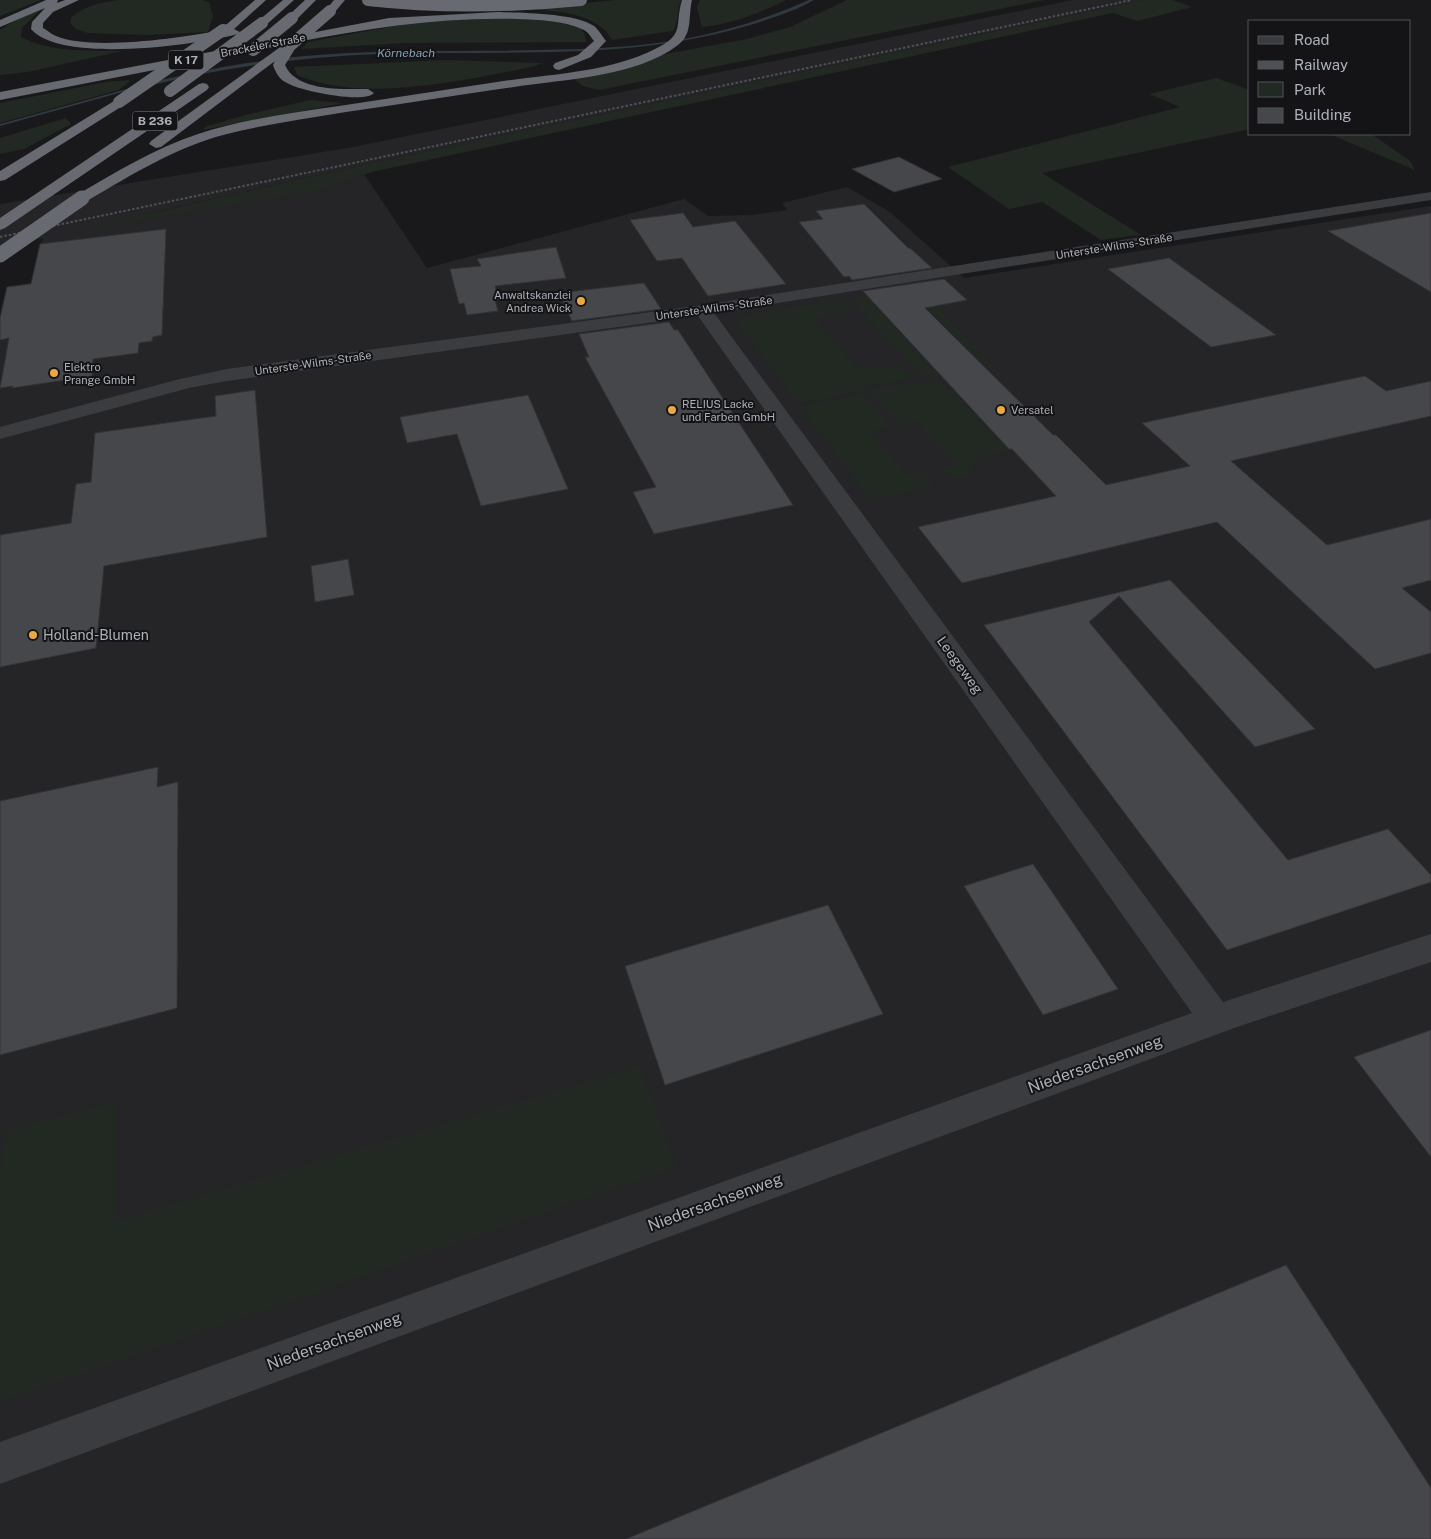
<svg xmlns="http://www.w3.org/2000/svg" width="1431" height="1539" font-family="'Public Sans',sans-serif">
<rect width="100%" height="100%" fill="#19191b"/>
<path fill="#252528" d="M1073 0H1143L367 164 147 214 362 171 427 268 684 199 708 216 752 215 787 210 782 203 847 187 890 212 964 278 1431 206V1539H0V318L7 287 31 283 43 238 0 247V204L348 148Z"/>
<path fill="#212922" d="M0 0H41L0 16Z
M118 0H202L209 2 213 16 208 32 147 35 88 33 76 29 71 24V18C84 5 101 3 118 0Z
M615 0H681C677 10 679 22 673 31L612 40C598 13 557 11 529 9Z
M700 0H786C760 13 732 24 702 27L697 7Z
M847 0H1044L599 90 583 86 573 78 635 64 665 54 747 39 790 27Z
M1143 0H1173L1192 7 1138 21 1113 13 372 172 317 190 69 232 367 164Z
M41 9 22 28 21 37C52 53 88 50 122 51L28 72 0 75V30L16 20Z
M470 16C492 17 565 16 580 28 585 32 585 36 586 42L407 43 301 49 308 42 438 18Z
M447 60 543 63 532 67C463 80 363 104 297 75L294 67Z
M1216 78 1250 90V129L1042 173 1141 235 1101 240 1042 202 1009 209 948 167 1180 107 1149 94Z
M131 80 119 90 0 123V103L106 82Z
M310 100 344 103 203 130 205 127 245 115Z
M66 118 71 124 24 149 0 154V138Z
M1329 134 1373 135 1410 161 1415 170Z
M915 288 918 289 990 361 981 362 921 303 902 300 875 305 937 373 920 376 852 300 854 298Z
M843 300 849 306 846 311 815 318 858 370 900 364 911 378 868 386 862 391 798 403 740 326V319L755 314Z
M938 380 949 393 955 392 996 440 1000 439 1009 450 1013 451C1002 453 982 453 975 462 970 468 971 474 964 479L951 477 942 468 955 465 917 421 898 425 870 392V390L915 382 921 383Z
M864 394 891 426 871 431 906 475 922 472 932 483V487L871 500 800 406Z
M640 1066 677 1167 0 1402V1176L5 1131 116 1102 115 1221Z"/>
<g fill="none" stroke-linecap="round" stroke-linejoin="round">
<path fill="#30393f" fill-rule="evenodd" d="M809 0H814C793 12 767 20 743 27 625 61 501 50 379 54 301 57 224 67 148 86L146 85C159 79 176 77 190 74 224 66 259 61 294 57 375 49 455 52 536 50 596 49 658 47 716 32 749 24 779 13 809 0Z
M134 87 137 88 0 126V124Z"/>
</g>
<path fill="#46474b" stroke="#333337" d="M899 157 942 179 894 192 852 169Z
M864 204 908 248H910L932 268 852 280 849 276 844 277 799 222 823 219 816 211Z
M683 213 693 227 735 221 786 284 708 296 682 258 657 261 630 220Z
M1431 213V292L1328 231Z
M166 229 162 335 153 337 152 341 139 343 138 353 93 359 92 376 12 388 13 386 0 388 9 338 0 340V318L7 287 31 284 40 244Z
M556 247 566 278 495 286 499 299 495 300 498 311 467 315 464 303 459 304 450 269 481 266 477 259Z
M1169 258 1276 335 1211 347 1108 269Z
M944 279 967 300 925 308 1053 435H1056L1106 485 1190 466 1142 423 1365 376 1386 391 1431 381V416L1231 461 1327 545 1431 519V580L1402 588 1431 612V653L1375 669 1217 522 962 583 918 527 1056 496 1012 449H1009L863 291Z
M644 283 661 309 572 321 559 293Z
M669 322 674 330H678L793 505 654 534 633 492 656 487 585 357H589L579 334Z
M255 390 267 537 104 566 96 648 0 667V535L71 523 76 484 91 482 95 433 216 416 215 396Z
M528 395 568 489 481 506 457 434 407 443 400 417Z
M348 559 354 595 315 602 311 566Z
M1170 580 1315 729 1255 747 1119 596 1089 622 1288 860 1388 829 1431 875V882L1227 950 984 625Z
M158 767 157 787 178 782 177 1008 0 1055V801Z
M1033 864 1118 989 1043 1015 964 886Z
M828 905 883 1014 665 1085 625 966Z
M1431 1030V1157L1354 1057Z
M1286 1265 1431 1488V1539H626Z"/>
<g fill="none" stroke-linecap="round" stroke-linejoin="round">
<path fill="#3a3c40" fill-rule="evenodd" d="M1431 192V200L714 313 1223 1002 1431 934V962L1237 1027 0 1484V1442L1192 1013 698 316 227 381 189 388 0 439V427L180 379 227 369 703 305Z"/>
<path fill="#676a71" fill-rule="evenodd" d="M46 0H58L57 3 65 0H79L53 12 43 23V28C47 30 51 34 56 36 91 51 179 38 218 31L219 28 227 24 255 0H266L234 29 240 32 238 34C196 45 61 64 31 29L32 22 45 8 0 27V20Z
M283 0H294L266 25H258L256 23 258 21Z
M305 0H316L296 20H288L287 18 288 16Z
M334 0H345L334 13H326L325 11Z
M682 0H692C688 16 693 34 678 45 636 77 565 79 514 87 458 95 402 104 346 112 306 119 266 124 227 134 176 147 131 175 87 201H77L75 198 77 195C116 172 155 148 198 134 244 119 292 113 339 106 392 98 444 90 497 82 548 74 608 73 655 49 686 34 674 26 682 0Z
M498 12C522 13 574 13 594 26 598 29 602 36 606 41L591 57 559 70 555 69 553 66 555 63 578 55 594 41C591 37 588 32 584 30 564 20 538 20 517 19 441 17 370 28 297 42L298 44 285 65C297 92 343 89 368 89L374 93C364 104 300 91 287 83 279 79 276 73 273 65L275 61 161 147 156 148 149 144 151 141 283 45 0 100V92L389 18Z
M203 83 207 84 209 87 207 90 5 228 0 230V218L199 84Z
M119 98 125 102 124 105 5 180 0 181V171Z"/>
<path stroke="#4d5055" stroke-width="2" stroke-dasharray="2.5 2" stroke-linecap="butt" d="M0 237 1132 0"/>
<path stroke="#676a71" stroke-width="12" d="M368 0C439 8 510 7 581 0
M292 44 330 11
M253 50 292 18
M170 91 262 23
M119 102 223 30"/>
<path stroke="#676a71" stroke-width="15" d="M0 255 82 198"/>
</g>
<g fill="#e9a944" stroke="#141416" stroke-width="2">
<circle cx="581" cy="301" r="5"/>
<circle cx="54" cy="373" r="5"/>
<circle cx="672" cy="410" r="5"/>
<circle cx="1001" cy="410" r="5"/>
<circle cx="33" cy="635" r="5"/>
</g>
<g text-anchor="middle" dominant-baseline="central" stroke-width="4" stroke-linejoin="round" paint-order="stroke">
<g font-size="11" fill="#acb1ba" stroke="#141416">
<text transform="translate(263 45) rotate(-11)">Brackeler Straße</text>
<text transform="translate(1114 246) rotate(-9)">Unterste-Wilms-Straße</text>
<text transform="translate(714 308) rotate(-8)">Unterste-Wilms-Straße</text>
<text transform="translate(313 363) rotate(-8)">Unterste-Wilms-Straße</text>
</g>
<g font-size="11" fill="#acb1ba" stroke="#141416" text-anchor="start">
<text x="571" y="295" text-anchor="end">Anwaltskanzlei<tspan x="571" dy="13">Andrea Wick</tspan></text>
<text x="64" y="367">Elektro<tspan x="64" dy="13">Prange GmbH</tspan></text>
<text x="682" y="404">RELIUS Lacke<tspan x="682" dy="13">und Farben GmbH</tspan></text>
<text x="1011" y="410">Versatel</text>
</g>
<g font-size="12" font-style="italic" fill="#86a0b3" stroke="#141416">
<text x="406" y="53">Körnebach</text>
</g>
<g fill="#141416" stroke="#7e8289" stroke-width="1">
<rect x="168.5" y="50.5" width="35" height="19" rx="4"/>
<rect x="132.5" y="111.5" width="45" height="19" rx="4"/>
</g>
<g font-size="12" font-weight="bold" fill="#acb1ba">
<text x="186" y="60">K 17</text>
<text x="155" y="121">B 236</text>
</g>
<g font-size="14" fill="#acb1ba" stroke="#141416" text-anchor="start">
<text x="43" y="635">Holland-Blumen</text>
</g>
<g font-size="14" fill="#acb1ba" stroke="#141416">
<text transform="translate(960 665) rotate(54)">Leegeweg</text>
</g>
<g font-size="16" fill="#acb1ba" stroke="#141416">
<text transform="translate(1095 1064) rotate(-20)">Niedersachsenweg</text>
<text transform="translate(715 1202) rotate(-20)">Niedersachsenweg</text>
<text transform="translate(334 1341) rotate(-20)">Niedersachsenweg</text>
</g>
</g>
<rect x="1248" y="20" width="162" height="115" fill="#141416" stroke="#515358"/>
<rect x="1258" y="36" width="25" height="8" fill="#3a3c40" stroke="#515358"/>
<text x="1294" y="45" font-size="15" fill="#acb1ba">Road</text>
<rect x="1258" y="61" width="25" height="8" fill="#4d5055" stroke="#515358"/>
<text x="1294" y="70" font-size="15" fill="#acb1ba">Railway</text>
<rect x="1258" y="82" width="25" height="15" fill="#212922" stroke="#515358"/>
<text x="1294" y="95" font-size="15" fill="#acb1ba">Park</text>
<rect x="1258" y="108" width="25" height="15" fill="#46474b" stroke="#515358"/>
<text x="1294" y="120" font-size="15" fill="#acb1ba">Building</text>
</svg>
